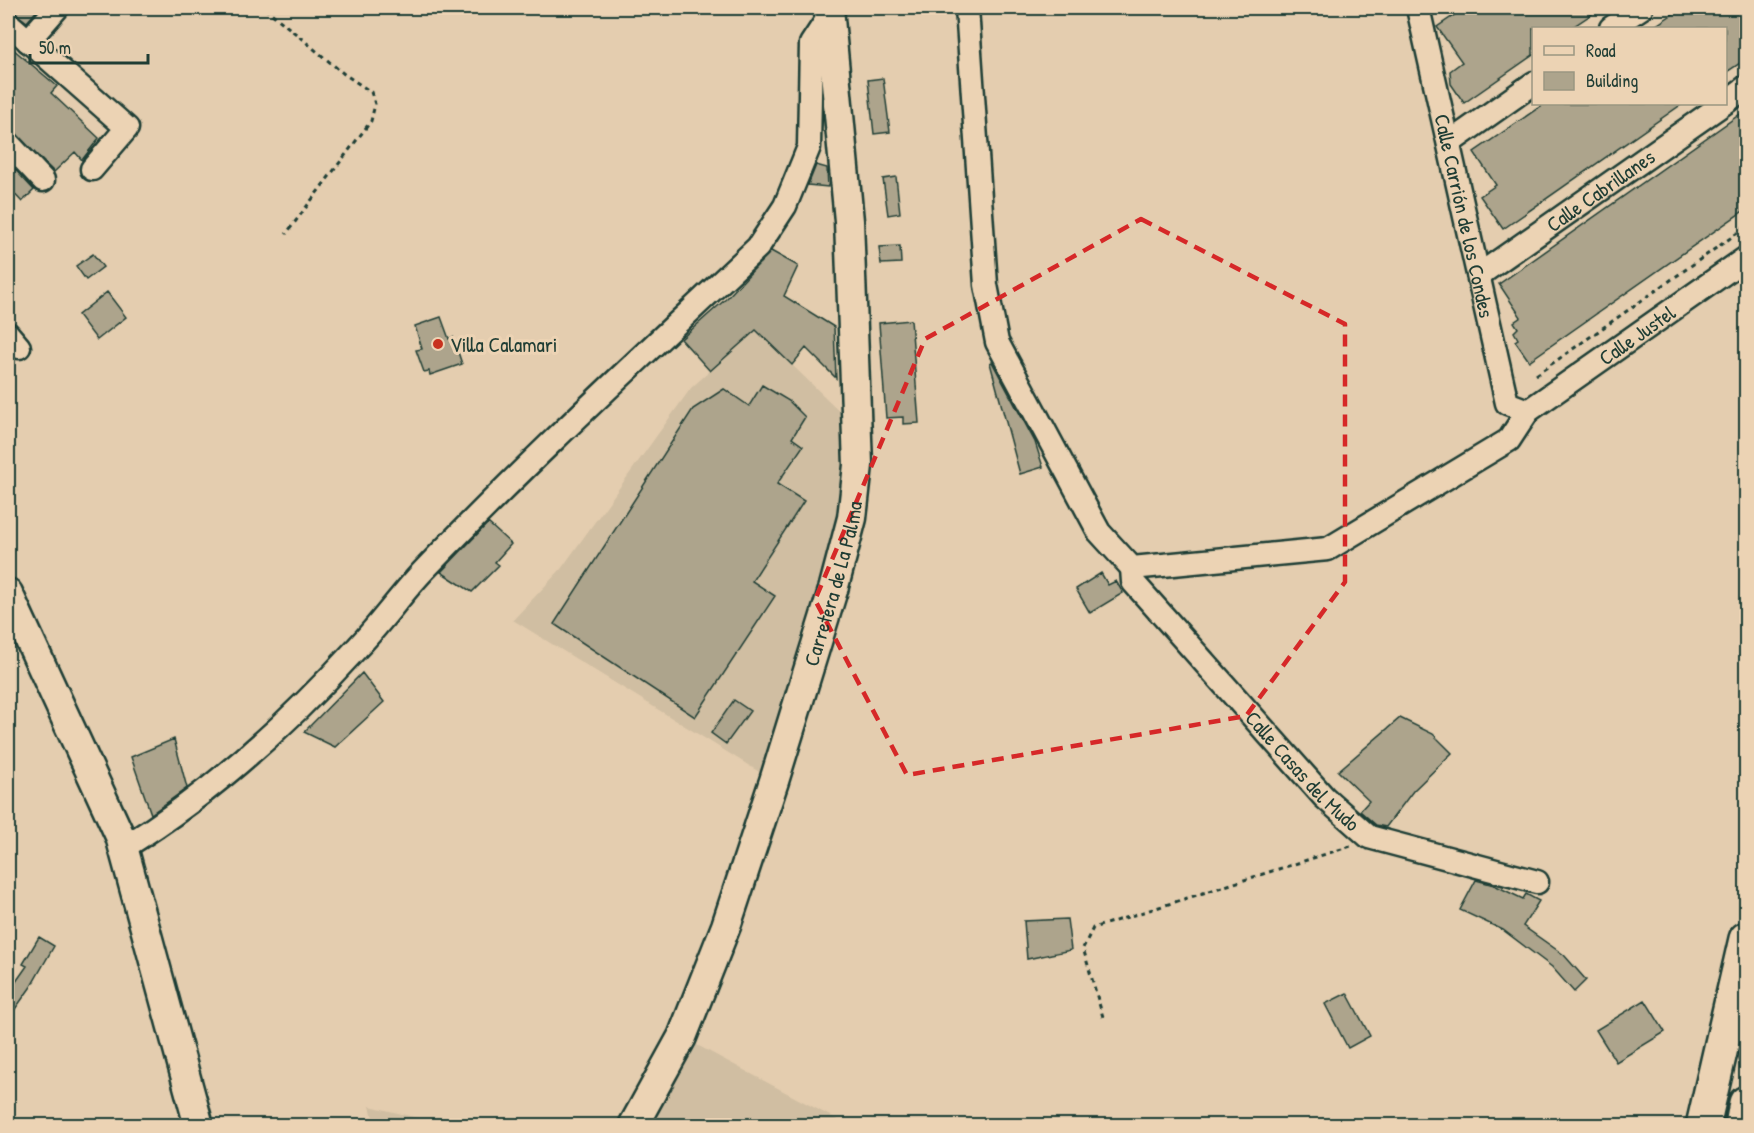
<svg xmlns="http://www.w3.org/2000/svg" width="1754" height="1133" font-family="'Patrick Hand',sans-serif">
<rect width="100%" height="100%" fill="#e4cdaf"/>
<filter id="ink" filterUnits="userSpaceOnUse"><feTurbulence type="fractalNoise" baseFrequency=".0167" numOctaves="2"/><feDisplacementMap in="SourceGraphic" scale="12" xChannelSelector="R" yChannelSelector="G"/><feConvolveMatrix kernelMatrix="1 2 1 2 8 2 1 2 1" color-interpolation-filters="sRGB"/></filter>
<g filter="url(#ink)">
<path fill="#d0bea2" d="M756 330 857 428 858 465 774 781 513 620 561 569 691 388Z
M682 1037 847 1125 636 1126Z
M370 1106 445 1125H375Z"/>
<path fill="#ada48c" stroke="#1f3d34" stroke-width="1.5" d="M8 8H39L27 22Z
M1465 8H1601L1571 28H1533V55L1464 103 1451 84 1450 71 1462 62 1437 27Z
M1682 8H1746V59L1725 73V28H1652Z
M13 49 57 86 51 93 99 138 82 160 75 152 54 172 11 130 16 126 8 118V54Z
M883 78 890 132 874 134 868 80Z
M1544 104H1682L1503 229 1480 196 1496 185 1474 152Z
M1746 110V209L1529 361 1515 341 1518 339 1514 332 1518 328 1514 322 1521 317 1499 284Z
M8 162 34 190 22 202 8 187Z
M816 165 827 168 828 187 808 185Z
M896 177 900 213 888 215 883 179Z
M900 246 901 263 881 264 879 247Z
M771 251 798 266 784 296 834 327 836 378 806 348 792 365 756 330 710 371 681 339 727 298Z
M93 254 103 267 86 280 76 266Z
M107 292 126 317 97 340 78 315Z
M441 317 449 339 453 337 462 364 430 375 429 371 424 372 416 350 422 349 415 326Z
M911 320 919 423 903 424V417L886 418 879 323Z
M992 362 1035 442 1043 467 1020 474 990 363Z
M762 385 789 401 805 417 792 438 803 446 777 484 804 501 752 581 775 596 695 717 554 624 693 409 724 389 749 406Z
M488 523 511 544 495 562 499 565 472 592 441 572Z
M1101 573 1108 585 1116 581 1123 593 1090 613 1076 589Z
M362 673 384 702 335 747 304 732Z
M734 700 750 711 726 744 711 733Z
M1400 718 1433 734 1452 753 1413 791 1386 827 1376 825 1360 811 1369 801 1338 771Z
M174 739 187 788 151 814 131 757Z
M1476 880 1494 885 1523 899 1526 894 1539 901 1523 926 1564 955 1586 980 1574 992 1552 967 1503 930 1460 910Z
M1067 919 1071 950 1027 959 1024 921Z
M39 937 54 946 30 988 8 1019V993L27 966 23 964Z
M1347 993 1370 1036 1348 1048 1325 1004Z
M1645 1000 1665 1032 1616 1062 1596 1030Z"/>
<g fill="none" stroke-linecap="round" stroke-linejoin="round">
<defs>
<g id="minor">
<path id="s1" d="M967 8 986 285 997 342 1099 532 1132 568 1328 549 1509 440 1528 411 1746 258"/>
<path id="s2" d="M1418 8 1507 403 1528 411"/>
<path d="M8 23 127 128 92 169"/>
<path d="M1611 28 1641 8"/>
<path d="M28 41 57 8"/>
<path d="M1726 102 1746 87"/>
<path d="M8 143 43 180"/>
<path d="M1449 143 1534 83"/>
<path id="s3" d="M1479 275 1723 104"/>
<path d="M8 334 19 347"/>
<path id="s4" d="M1132 568 1133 582 1324 797 1369 837 1537 882"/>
<path d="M123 848C211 794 288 724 357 648 381 623 401 594 425 569 532 457 646 353 758 247L785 206 809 147 811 44 830 15"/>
</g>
<g id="major">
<path d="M8 593 120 836 199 1126"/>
<path id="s5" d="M633 1126 682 1037 726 926 774 781 833 590 852 518 858 465 849 221 829 8"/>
</g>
<path id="highway" d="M1703 1126 1746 939
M1742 1126 1746 1103"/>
</defs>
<use href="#minor" stroke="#1f3d34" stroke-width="27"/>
<use href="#major" stroke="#1f3d34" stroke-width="33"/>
<use href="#highway" stroke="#1f3d34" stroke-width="38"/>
<path stroke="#1f3d34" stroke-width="3" stroke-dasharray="4.5 4.5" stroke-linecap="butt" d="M265 8 344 74 371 92 375 104 371 121 286 234
M1391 8 1400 12
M1536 375 1746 227
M1103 1017 1083 948 1093 928 1351 846"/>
<use href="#minor" stroke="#ecd3b4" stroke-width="22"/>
<use href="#major" stroke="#ecd3b4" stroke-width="28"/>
<use href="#highway" stroke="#ecd3b4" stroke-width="33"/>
</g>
</g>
<path fill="none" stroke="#d62828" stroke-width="4.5" stroke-dasharray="12 8" stroke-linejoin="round" d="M1141 219 1345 324V582L1246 716 907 775 815 600 925 339Z"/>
<circle fill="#c8321e" stroke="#ecd3b4" stroke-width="2" cx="438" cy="344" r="6"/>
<g text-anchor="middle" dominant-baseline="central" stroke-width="6" stroke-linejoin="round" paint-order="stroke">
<g font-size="21" fill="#1f3d34" stroke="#ecd3b4">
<text stroke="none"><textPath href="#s3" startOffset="148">Calle Cabrillanes</textPath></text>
<text stroke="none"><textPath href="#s2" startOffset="213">Calle Carrión de los Condes</textPath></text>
<text stroke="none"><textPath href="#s1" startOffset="1176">Calle Justel</textPath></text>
<text stroke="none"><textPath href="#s5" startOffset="580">Carretera de La Palma</textPath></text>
<text stroke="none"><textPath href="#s4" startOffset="268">Calle Casas del Mudo</textPath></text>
</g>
<g font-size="21" fill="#1f3d34" stroke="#ecd3b4" text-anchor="start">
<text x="450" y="344">Villa Calamari</text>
</g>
</g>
<rect width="1754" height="1133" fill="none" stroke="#ecd3b4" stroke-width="30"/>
<rect x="15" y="15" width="1724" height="1103" fill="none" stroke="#1f3d34" stroke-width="2" filter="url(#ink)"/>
<rect x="1532" y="27" width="195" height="78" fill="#ecd3b4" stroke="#9a9781" stroke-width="1.5"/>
<rect x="1544" y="46" width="30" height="9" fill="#ecd3b4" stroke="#9a9781" stroke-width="1.5"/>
<text x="1586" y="57" font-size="18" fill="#1f3d34">Road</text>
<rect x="1544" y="72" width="30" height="18" fill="#ada48c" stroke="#9a9781" stroke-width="1.5"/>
<text x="1586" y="87" font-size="18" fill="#1f3d34">Building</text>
<path d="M30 54v9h118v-9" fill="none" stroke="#1f3d34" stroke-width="3"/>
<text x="39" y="54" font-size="18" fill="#1f3d34" stroke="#ecd3b4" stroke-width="4.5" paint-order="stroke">50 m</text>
</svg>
